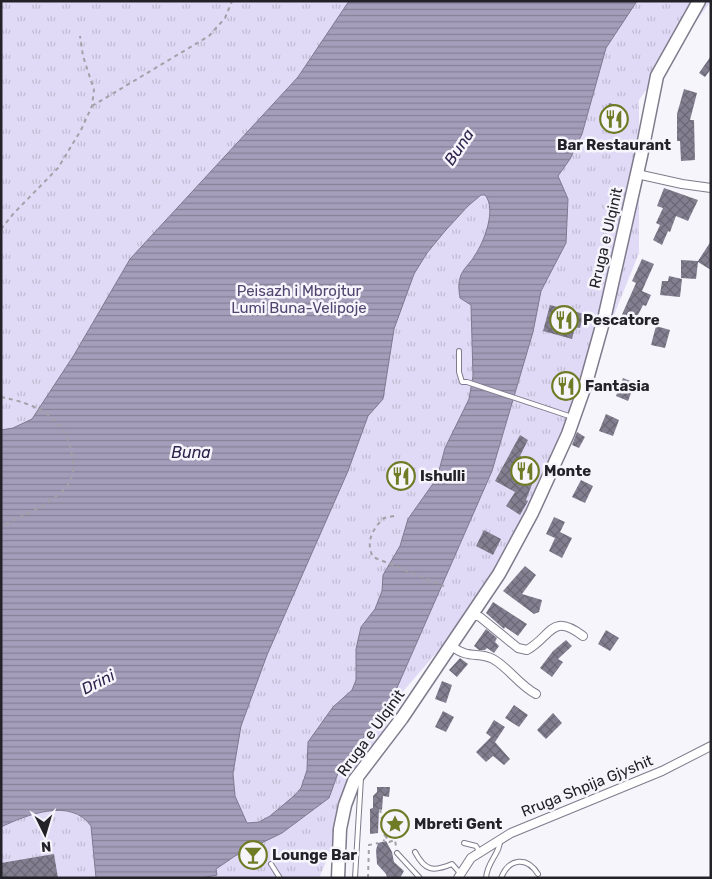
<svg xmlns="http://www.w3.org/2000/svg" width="712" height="879" font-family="Rubik,sans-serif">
<defs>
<pattern id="park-tufts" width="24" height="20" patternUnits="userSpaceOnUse" patternTransform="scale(1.25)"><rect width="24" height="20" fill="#e1daf6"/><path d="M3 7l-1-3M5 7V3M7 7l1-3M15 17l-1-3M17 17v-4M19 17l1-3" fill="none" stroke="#c1bbd3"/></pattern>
<pattern id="water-rules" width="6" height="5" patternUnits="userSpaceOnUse" patternTransform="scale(1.25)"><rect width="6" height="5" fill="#a59ebb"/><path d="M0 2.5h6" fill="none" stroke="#868098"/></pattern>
<pattern id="building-cross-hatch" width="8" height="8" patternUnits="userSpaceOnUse" patternTransform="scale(1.25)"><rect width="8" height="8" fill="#837f90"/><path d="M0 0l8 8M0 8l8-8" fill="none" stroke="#6b6876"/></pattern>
</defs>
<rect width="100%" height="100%" fill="#f6f5fc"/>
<path fill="url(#park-tufts)" d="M1 1H711L639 100V253L551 471 477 606 399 696 319 878H1Z"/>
<path fill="url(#water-rules)" stroke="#7e798f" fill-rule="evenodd" d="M349 1H637L606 48 582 134 570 159 558 176 568 199 566 243 541 291 533 332 492 471 396 690 350 757 348 764 338 773 329 798 282 833 235 856 216 869 217 875 201 878H96L91 826C71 797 26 815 1 827V430L13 428 32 419 74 355 130 259 298 77ZM481 195H485C497 209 484 242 475 255 471 263 462 269 460 278 458 285 459 291 460 298L471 305 473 376 469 399 445 448 437 478 408 519 400 546 383 575 382 591 375 609 361 627 356 649V680L352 690 333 707 308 742 307 770 301 788 295 795 270 816 259 822 247 823 235 796 233 773 241 726 267 655 348 471 368 416 383 399 394 329 414 274 427 253 445 231 468 206Z"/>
<path fill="url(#building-cross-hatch)" d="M711 56V69L705 77 699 73Z
M684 89 697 93 690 120H694L695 160 681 161 680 141H677V114Z
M609 103 621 106 619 115 607 112Z
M664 188 698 200 688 221 676 216 670 232 668 231 662 245 653 240 660 225 656 223 663 208 657 206Z
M711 241V270L698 262 696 279 681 278V260L698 261Z
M642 259 654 264 642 291 651 295 646 306 643 305 633 325 620 319 636 283 632 281Z
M669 276 682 279 680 297 660 295 662 281H668Z
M550 305 584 314 580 328 575 327 572 339 543 331Z
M656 326 670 330 665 348 651 345Z
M563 375 576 380 570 396 557 392Z
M623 378 635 383 628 401 616 396Z
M606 414 619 420 613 436 599 431Z
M577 432 585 437 579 448 572 445Z
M520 435 528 440 520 456 539 466 531 481 533 482 526 500 528 501 520 515 506 506 515 492 495 481Z
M404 468 411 472 399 491 393 487Z
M581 480 593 486 585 503 572 497Z
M554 517 565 522 560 532 572 538 562 558 549 551 555 538 546 534Z
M484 530 501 539 493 555 476 546Z
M525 566 536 575 522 594 542 600 539 612 534 614 503 591Z
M493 602 527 624 518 636 505 627 504 629 486 613Z
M486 629 497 638 495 642 499 646 494 653 487 648 485 650H479L474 646Z
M606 630 619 638 610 651 598 644Z
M566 640 572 646 558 659 563 662 552 677 540 668 553 651Z
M460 658 468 664 457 677 449 670Z
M442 681 452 685 446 703 435 699Z
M514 705 528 715 519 727 505 718Z
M443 711 454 717 446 732 435 727Z
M553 713 562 723 546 739 537 730Z
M494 720 505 727 495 742 510 759 504 765 493 756 486 762 476 752 491 737 486 733Z
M377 787H390L389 797 383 796 382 810 379 809 378 833 370 834V809L373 808V796L377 792Z
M386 841 392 852 394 862 404 871 400 878H387L386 874 377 864 376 850 378 843Z
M54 854 58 878H1V863Z"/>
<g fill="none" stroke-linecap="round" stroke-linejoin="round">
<defs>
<path id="lane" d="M459 351V372L462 382H467L572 417
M464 843 476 846 479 851
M415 852C425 871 433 872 452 864L460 873
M397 853 420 878
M271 864 280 878
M355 878 361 778
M486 878C487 861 501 853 500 839
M501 878C509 858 527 856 538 874"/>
<path id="street" d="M637 174 682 184 711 188
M473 615 480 617 518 648 527 650C552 636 551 612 583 636
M452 646C468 660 479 651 493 659 509 668 519 685 536 694
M458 878 471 858 511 833 662 771 711 746"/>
<path id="primary" d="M338 878 340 829 345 805 354 781 402 718 499 574 532 513 568 434 586 383 605 315 641 156 657 76 699 1"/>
</defs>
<use href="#lane" stroke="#7f7b8c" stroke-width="6"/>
<use href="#street" stroke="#7f7b8c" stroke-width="10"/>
<use href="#primary" stroke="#7f7b8c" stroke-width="15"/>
<path stroke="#a2a1a8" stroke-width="2" stroke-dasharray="4 4" stroke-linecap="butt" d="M92 106 209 36 225 18 232 1
M1 229 14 213 58 168 81 130 92 106 94 90 83 56 80 36
M1 397C37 404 67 418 72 456 74 467 74 476 67 486 54 503 20 517 1 526
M394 516 384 518C373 528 365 542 373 557L444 586
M380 809 385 835 383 837 384 841
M385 835 389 842 395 840 396 846
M368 878 369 845 378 843"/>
<use href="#lane" stroke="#fff" stroke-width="4"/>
<use href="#street" stroke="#fff" stroke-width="8"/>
<use href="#primary" stroke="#fff" stroke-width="12"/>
</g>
<defs>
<symbol id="restaurant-ring" viewBox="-11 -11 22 22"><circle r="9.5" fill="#f6f5fc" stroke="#707b26" stroke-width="1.5"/><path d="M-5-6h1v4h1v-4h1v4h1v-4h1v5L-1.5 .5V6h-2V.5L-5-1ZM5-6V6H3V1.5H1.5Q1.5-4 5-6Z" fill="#707b26"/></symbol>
<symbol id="sight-ring" viewBox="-11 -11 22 22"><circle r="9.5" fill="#f6f5fc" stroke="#707b26" stroke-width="1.5"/><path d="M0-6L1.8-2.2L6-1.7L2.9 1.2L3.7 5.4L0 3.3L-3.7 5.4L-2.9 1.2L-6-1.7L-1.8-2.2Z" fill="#707b26"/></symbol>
<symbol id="bar-ring" viewBox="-11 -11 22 22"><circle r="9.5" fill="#f6f5fc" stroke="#707b26" stroke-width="1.5"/><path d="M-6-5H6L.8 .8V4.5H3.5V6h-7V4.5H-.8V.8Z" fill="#707b26"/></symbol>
</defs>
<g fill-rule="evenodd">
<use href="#restaurant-ring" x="598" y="103" width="32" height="32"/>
<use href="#restaurant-ring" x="548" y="304" width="32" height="32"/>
<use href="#restaurant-ring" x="550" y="370" width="32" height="32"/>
<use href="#restaurant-ring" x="509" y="455" width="32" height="32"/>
<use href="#restaurant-ring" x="385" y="460" width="32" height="32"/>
<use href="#sight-ring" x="379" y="808" width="32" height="32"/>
<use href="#bar-ring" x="237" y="839" width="32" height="32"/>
</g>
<g text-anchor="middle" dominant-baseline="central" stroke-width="5" stroke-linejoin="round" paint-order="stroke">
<g font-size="15" font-weight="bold" fill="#242229" stroke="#f6f5fc" text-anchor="start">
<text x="614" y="145" text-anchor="middle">Bar Restaurant</text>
<text x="583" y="320">Pescatore</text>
<text x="585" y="386">Fantasia</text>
<text x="544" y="471">Monte</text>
<text x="420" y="476">Ishulli</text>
<text x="414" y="824">Mbreti Gent</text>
<text x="272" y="855">Lounge Bar</text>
</g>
<g font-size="15" fill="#242229" stroke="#f6f5fc">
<text transform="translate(606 238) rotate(-77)">Rruga e Ulqinit</text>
<text transform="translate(371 733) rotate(-54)">Rruga e Ulqinit</text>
<text transform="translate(587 786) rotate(-22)">Rruga Shpija Gjyshit</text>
</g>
<g font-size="15" fill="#524671" stroke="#f6f5fc">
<text x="299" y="291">Peisazh i Mbrojtur<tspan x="299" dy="17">Lumi Buna-Velipoje</tspan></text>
</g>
<g font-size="16" font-style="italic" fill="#30234c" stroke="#f6f5fc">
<text transform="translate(459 147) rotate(-56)">Buna</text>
<text x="191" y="452">Buna</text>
<text transform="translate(98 682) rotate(-27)">Drini</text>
</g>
</g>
<rect width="712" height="879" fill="none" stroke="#242229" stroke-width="5"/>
<g transform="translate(45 834) rotate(175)" stroke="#f6f5fc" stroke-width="4" paint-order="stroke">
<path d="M0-4L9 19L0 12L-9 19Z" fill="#242229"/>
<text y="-8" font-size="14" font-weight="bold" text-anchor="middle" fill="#242229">N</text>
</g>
</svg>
